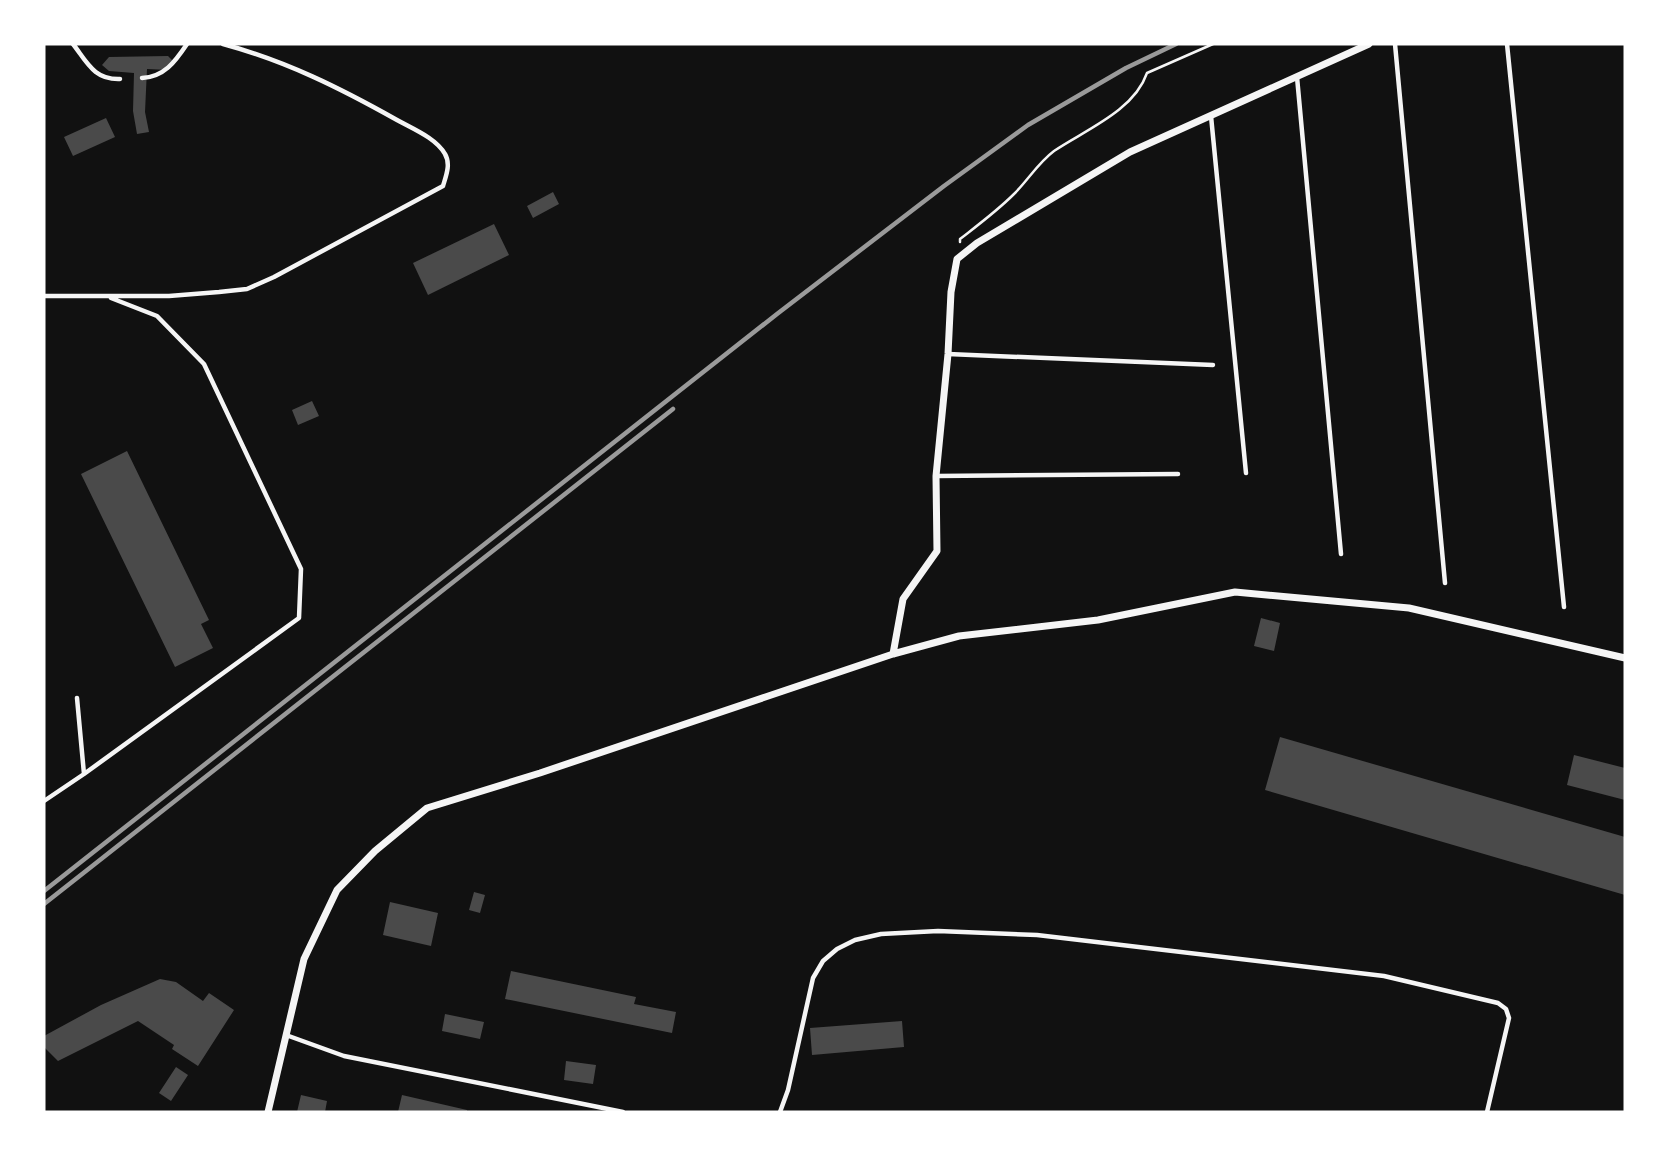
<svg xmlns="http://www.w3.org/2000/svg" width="1669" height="1156" font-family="'IBM Plex Sans',sans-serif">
<rect width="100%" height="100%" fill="#111"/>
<path fill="#4a4a4a" d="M168 56 175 63 168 70 147 69 145 112 149 132 137 134 133 111 134 73 109 71 102 65 109 57Z
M106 118 115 137 73 156 64 137Z
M553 192 559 204 533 218 527 206Z
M494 224 509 255 428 295 413 263Z
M312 401 319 416 298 425 292 410Z
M127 451 209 620 201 624 213 648 175 667 81 474Z
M1261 618 1280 623 1274 651 1254 646Z
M1280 737 1625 837V895L1265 790Z
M1574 755 1625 768V800L1567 785Z
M474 892 485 895 480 913 469 910Z
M390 902 438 913 431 946 383 935Z
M511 971 636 997 634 1004 676 1012 672 1033 505 999Z
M160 979 176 982 203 1001 209 993 234 1010 198 1066 172 1049 174 1045 138 1021 58 1061 44 1047V1036L101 1005Z
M445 1014 484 1022 480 1039 442 1031Z
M902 1021 904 1047 812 1055 810 1028Z
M566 1061 596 1065 593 1084 564 1080Z
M176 1067 188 1075 171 1101 159 1093Z
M301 1095 327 1101 325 1112H297Z
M402 1095 467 1110V1112H398Z"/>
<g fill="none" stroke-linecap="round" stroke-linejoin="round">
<path stroke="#f5f5f5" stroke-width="2.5" d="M960 242V239C978 225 997 211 1014 194 1028 180 1038 163 1054 151 1085 130 1134 111 1147 73L1213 44"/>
<path stroke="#f5f5f5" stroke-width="4.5" d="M73 44C87 62 94 80 120 79
M1395 44 1445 583
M1507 44 1564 607
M1297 77 1341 554
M142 78C164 77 175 62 187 44
M1211 116 1246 473
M44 296H169L219 292 247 289 274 277 443 186C446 176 451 164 445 154 436 138 413 129 397 120 340 88 286 61 223 44
M948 354 1213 365
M937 476 1178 474
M84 774 299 618 301 569 204 364 157 316 111 298
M44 801 84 774 77 698
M286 1035 344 1056 623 1112
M780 1112 788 1090 813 978 823 961 837 949 855 940 881 934 938 931 1037 935 1384 976 1498 1003 1506 1009 1509 1018 1487 1112"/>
<path stroke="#f5f5f5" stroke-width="7" d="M893 654 903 599 937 551 936 476 948 354 951 292 957 259 977 243 1130 152 1369 44
M268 1112 304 959 337 890 375 851 427 808 540 773 893 654 959 636 1098 620 1235 592 1409 608 1625 658"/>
<path stroke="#9a9a9a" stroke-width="4.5" d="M44 891 777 314 944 186 1028 125 1126 68 1176 44
M44 904 673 409"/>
</g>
<rect width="1669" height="1156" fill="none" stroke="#ffffff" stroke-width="91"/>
</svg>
